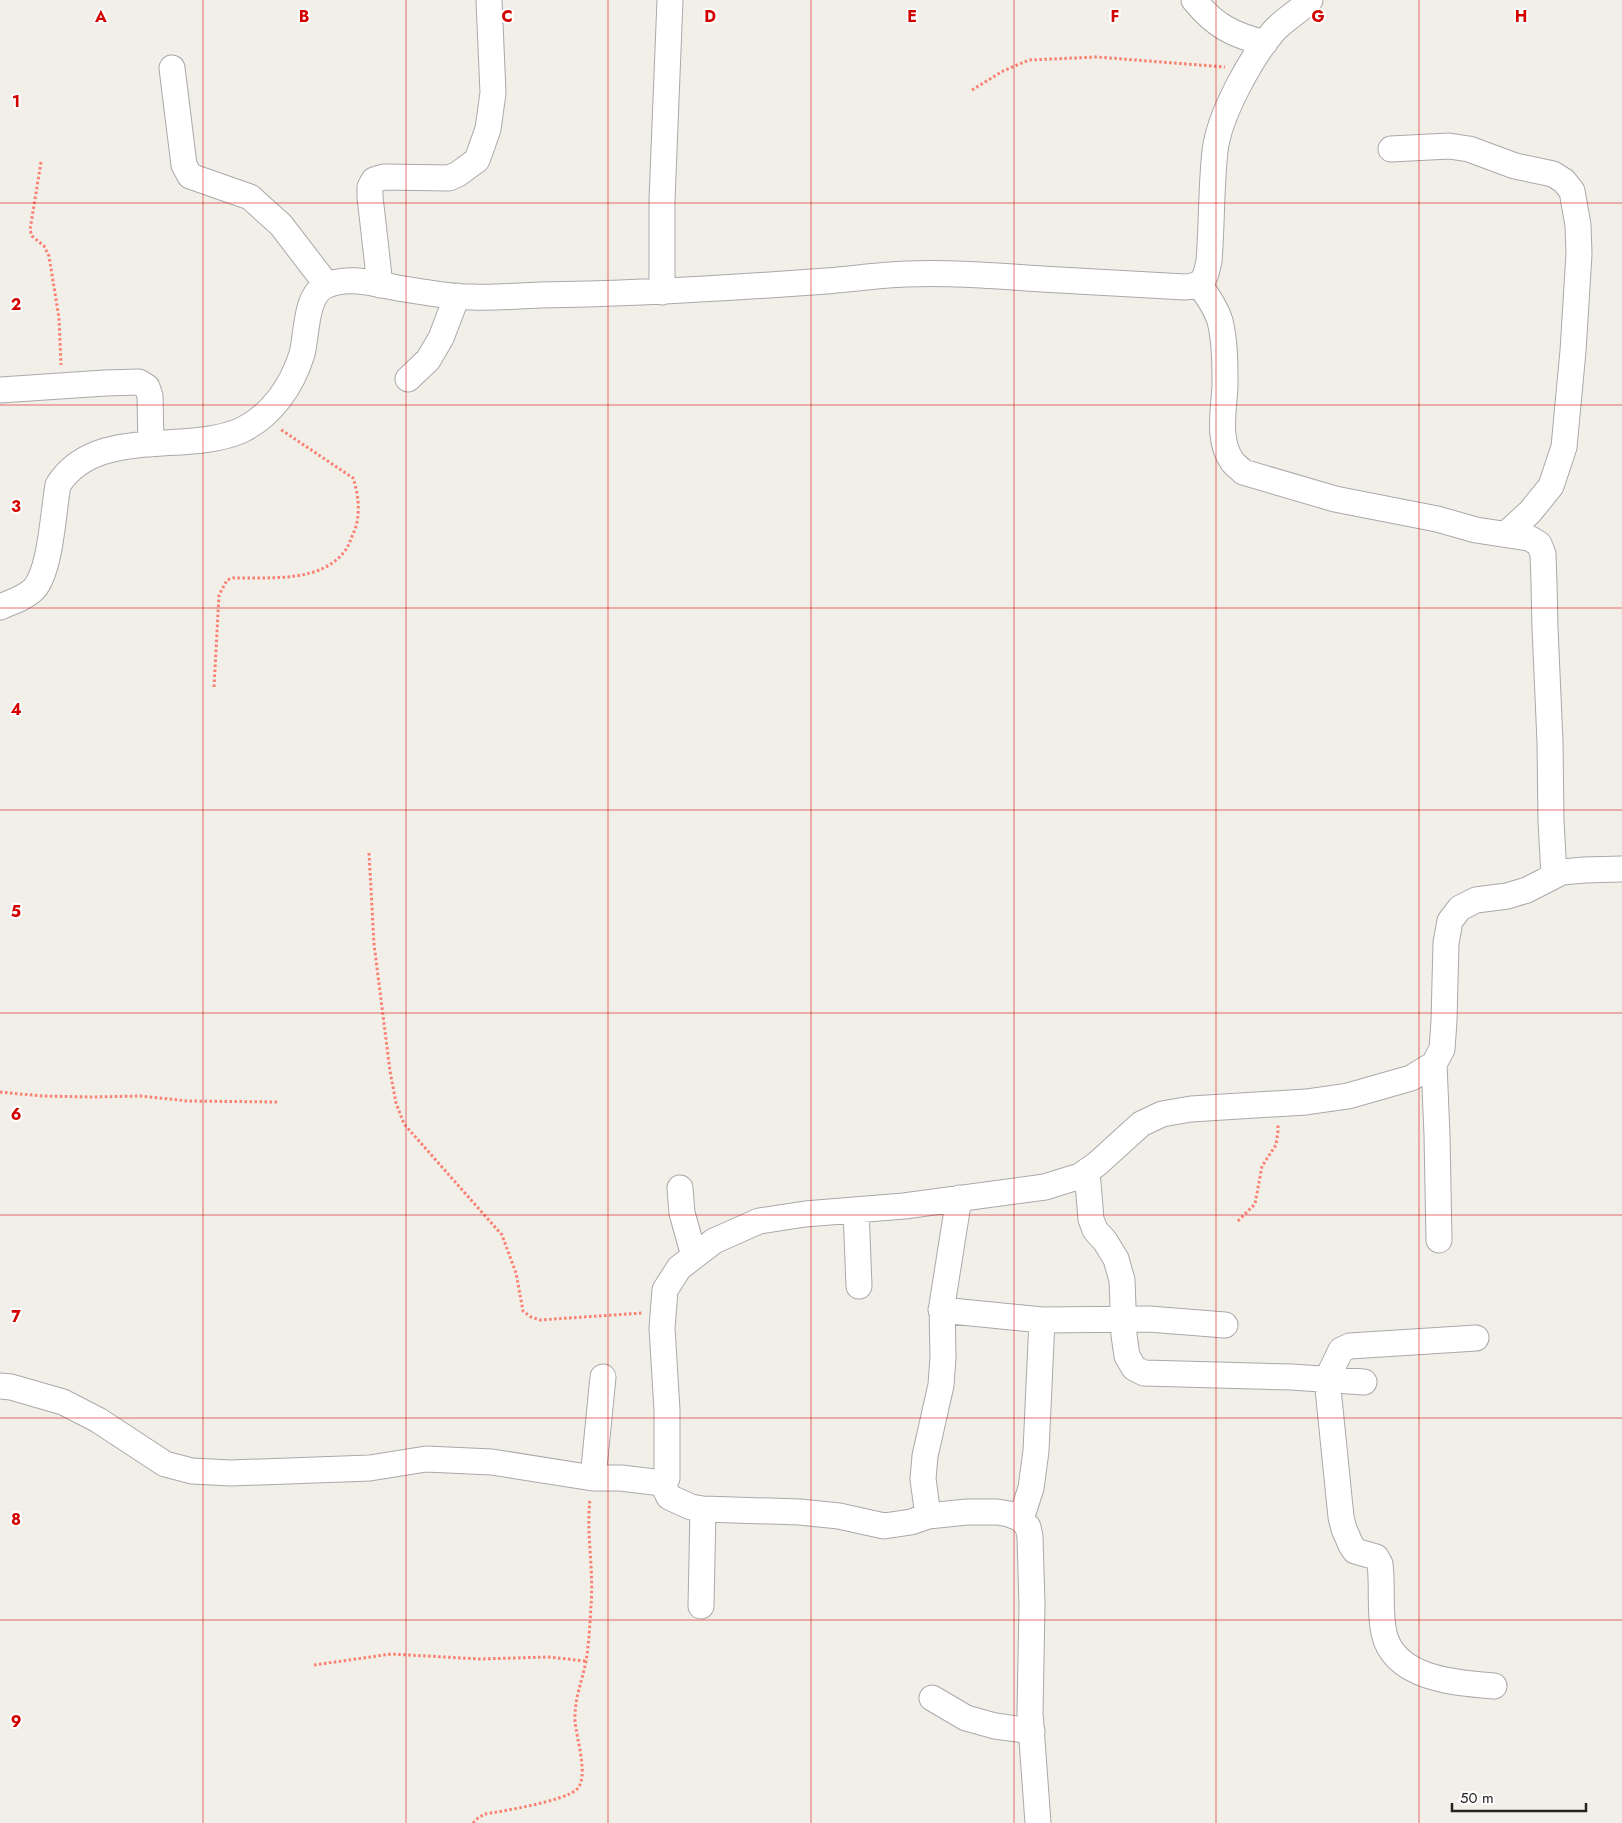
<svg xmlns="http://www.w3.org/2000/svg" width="1622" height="1823" font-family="Jost,sans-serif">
<rect width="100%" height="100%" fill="#f2efe9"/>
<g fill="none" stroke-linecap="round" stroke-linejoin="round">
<defs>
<path id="minor" d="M1194 0C1215 26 1233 35 1265 43
M172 68 184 165 190 176 250 197 281 225 327 285
M1391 149 1449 146 1469 149 1515 166 1553 174 1564 181 1572 191 1578 225 1579 254 1573 351 1564 447 1551 486 1530 512 1506 534
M1199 284C1207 295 1216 308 1220 321 1225 341 1225 365 1225 386 1224 409 1217 440 1232 461 1234 465 1240 468 1243 472L1335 499 1437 519 1476 530 1529 538 1539 544 1543 554 1544 583 1545 628 1550 742 1551 821 1554 876
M380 285 370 197V187L374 180 384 177 449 178 458 174 477 160 488 129 493 93 489 0
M662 292V200L670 0
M408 379 428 360 441 338 457 296
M0 390 105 383 139 382 147 387 150 396 151 444
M0 607C11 602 25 598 34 589 51 570 53 512 58 485 96 425 187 455 242 430 272 415 292 386 302 354 307 335 305 296 325 286 348 275 375 284 398 288 423 292 447 297 472 297 495 298 518 296 540 295 636 294 731 288 826 281 852 279 879 275 906 274 951 272 997 276 1042 279 1090 282 1137 284 1185 287 1205 285 1205 278 1209 261 1212 224 1211 187 1215 151 1219 116 1250 59 1273 32 1283 20 1299 12 1310 0
M1434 1064 1437 1135 1439 1240
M1087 1171 1091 1219 1095 1230 1105 1241 1116 1259 1122 1280 1124 1335 1127 1356 1134 1368 1144 1373 1292 1377 1364 1382
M680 1188 682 1213 694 1256
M856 1210 859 1286
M941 1310 1042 1320 1149 1319 1225 1325
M1476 1338 1350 1346 1341 1350 1327 1379 1341 1517 1344 1529 1351 1545 1355 1551 1376 1557 1380 1564C1383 1587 1379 1611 1384 1633 1394 1679 1456 1683 1494 1686
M0 1386 11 1387 63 1402 98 1420 165 1464 192 1471 231 1473 370 1468 426 1459 492 1462 593 1478H621L662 1483 667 1478V1410L662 1328 665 1290 679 1268 714 1241 759 1221 805 1214 904 1206 1045 1187 1080 1176 1097 1164 1141 1124 1162 1114 1191 1109 1306 1102 1348 1096 1411 1078 1434 1064 1442 1049 1444 1021 1446 943 1450 921 1460 908 1476 900 1507 896 1527 890 1562 872 1584 870 1622 869
M593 1478 603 1377
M662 1483 669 1497 691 1507 703 1509 800 1512 839 1516 884 1526 911 1522 928 1516 967 1512H997L1009 1514 1021 1519 1028 1527 1030 1537 1032 1605 1030 1713 1038 1823
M928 1516 923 1479 925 1456 941 1385 943 1357 942 1305 959 1198
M1021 1519 1031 1488 1036 1451 1042 1320
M701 1606 703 1509
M932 1698 966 1718 995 1726 1032 1731"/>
</defs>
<use href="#minor" stroke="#a9a9a9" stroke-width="27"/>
<path stroke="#fa8072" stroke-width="3" stroke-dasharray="2.5 2.5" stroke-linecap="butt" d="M972 90 1003 71 1029 60 1097 57 1225 67
M41 162 30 230 32 236 44 246 49 256 59 318 61 365
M214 687 219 595 227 580 233 578C270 577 323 584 347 548 349 544 351 539 353 534 361 518 359 495 353 478L280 429
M369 853 374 944 390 1071 396 1103 404 1124 502 1235 516 1273 523 1311 531 1317 540 1320 642 1313
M0 1092 42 1096 92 1097 140 1096 188 1101 277 1102
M1238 1221 1255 1204 1262 1166 1276 1145 1278 1131V1124
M314 1665 391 1654 480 1659 548 1657 586 1661
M473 1823 478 1818 485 1814C504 1811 563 1801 576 1790 590 1779 576 1737 575 1721 574 1699 582 1682 586 1661 589 1643 590 1623 591 1605 594 1569 586 1534 590 1499"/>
<use href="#minor" stroke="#fff" stroke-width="25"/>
</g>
<path fill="none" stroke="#d40000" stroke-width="1" stroke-opacity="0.55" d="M203 0V1823M406 0V1823M608 0V1823M811 0V1823M1014 0V1823M1216 0V1823M1419 0V1823M0 203H1622M0 405H1622M0 608H1622M0 810H1622M0 1013H1622M0 1215H1622M0 1418H1622M0 1620H1622"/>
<g font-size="16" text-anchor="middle" font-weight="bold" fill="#d40000" stroke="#fff" stroke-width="4" stroke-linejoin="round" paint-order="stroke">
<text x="101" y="22">A</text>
<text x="304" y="22">B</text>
<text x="507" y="22">C</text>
<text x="710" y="22">D</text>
<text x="912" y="22">E</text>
<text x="1115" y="22">F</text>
<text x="1318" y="22">G</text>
<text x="1521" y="22">H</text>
<text x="16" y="107">1</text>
<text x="16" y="310">2</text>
<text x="16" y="512">3</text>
<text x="16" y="715">4</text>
<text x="16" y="917">5</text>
<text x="16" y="1120">6</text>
<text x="16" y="1322">7</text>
<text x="16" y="1525">8</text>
<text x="16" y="1727">9</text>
</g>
<path d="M1452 1803v8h134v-8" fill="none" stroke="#222222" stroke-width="2.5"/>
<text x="1460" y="1803" font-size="15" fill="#222222" stroke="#ffffff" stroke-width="4" paint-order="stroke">50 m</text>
</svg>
